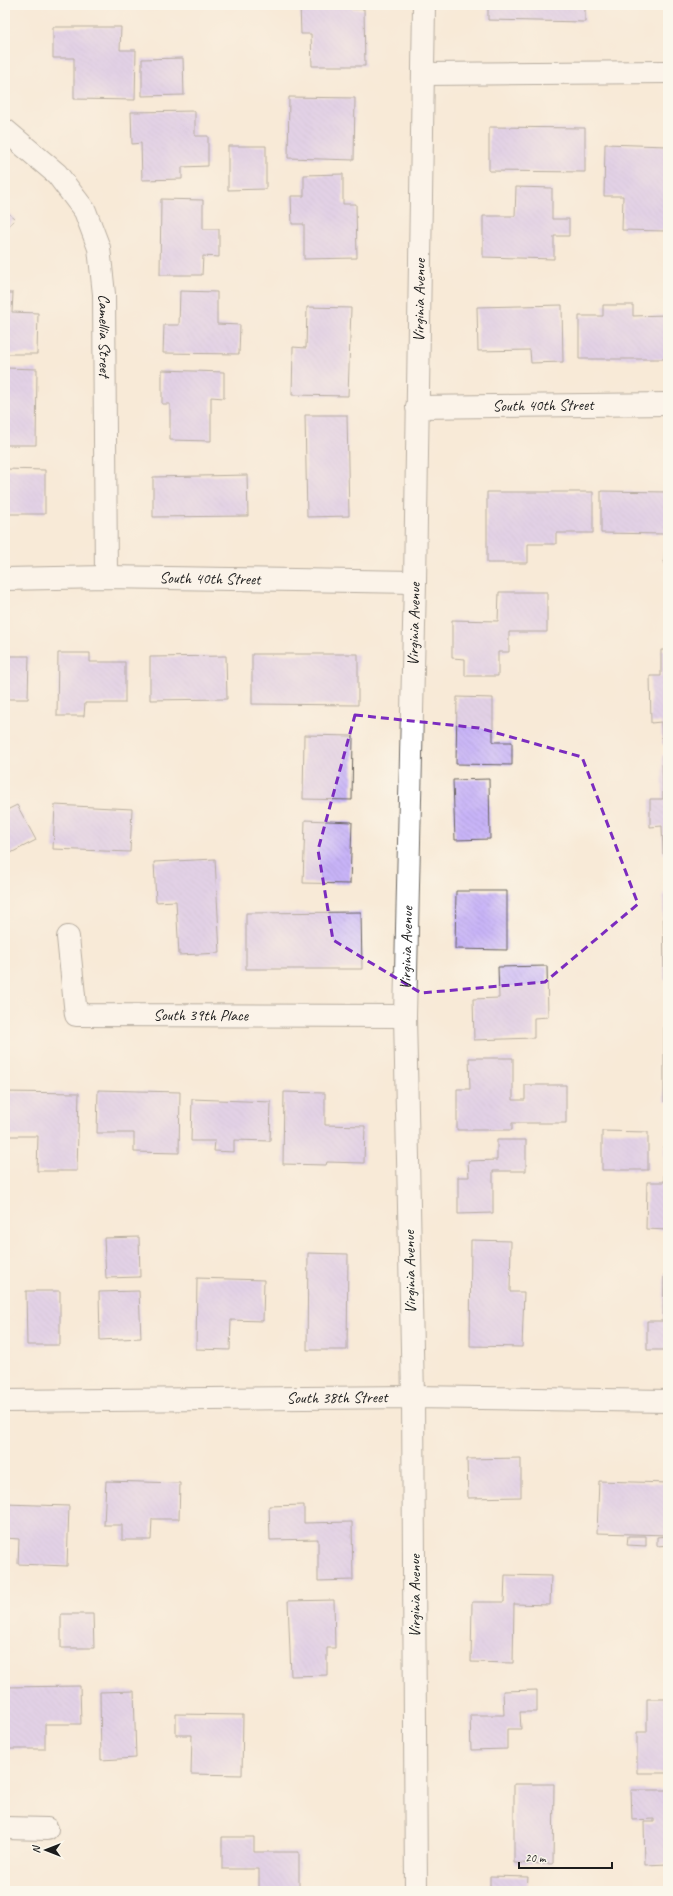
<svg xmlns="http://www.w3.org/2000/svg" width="673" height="1896" font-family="Caveat,sans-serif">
<defs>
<pattern id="building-back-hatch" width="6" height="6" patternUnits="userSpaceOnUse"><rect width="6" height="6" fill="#c8b4f8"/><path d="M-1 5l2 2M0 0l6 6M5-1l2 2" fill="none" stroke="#ab9ad4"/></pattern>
</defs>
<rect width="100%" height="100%" fill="#fbf7ec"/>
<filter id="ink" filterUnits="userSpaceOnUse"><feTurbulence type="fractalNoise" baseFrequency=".025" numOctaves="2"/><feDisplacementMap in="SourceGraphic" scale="8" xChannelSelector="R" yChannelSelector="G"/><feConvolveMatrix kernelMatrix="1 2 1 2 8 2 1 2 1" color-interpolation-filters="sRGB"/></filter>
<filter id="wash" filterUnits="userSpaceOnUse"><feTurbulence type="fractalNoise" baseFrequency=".012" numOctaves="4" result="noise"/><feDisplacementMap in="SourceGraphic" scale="16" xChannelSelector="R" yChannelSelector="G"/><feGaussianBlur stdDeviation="0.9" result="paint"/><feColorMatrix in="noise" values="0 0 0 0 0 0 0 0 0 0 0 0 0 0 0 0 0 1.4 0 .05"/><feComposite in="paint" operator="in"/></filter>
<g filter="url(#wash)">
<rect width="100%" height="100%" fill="#f8ead7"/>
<g id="blocks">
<path fill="url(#building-back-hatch)" d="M300 5H352V9H364L365 66H312L311 34H301Z
M488 5H585V22L488 20Z
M53 27H121L120 50H136L135 100 74 99V58H53Z
M183 58 184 95 142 96V59Z
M289 97 355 98 354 160 288 158Z
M195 111V136H208V166L182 167V179L142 180 141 143 132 144 131 112Z
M489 127 585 128V172L489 171Z
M605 144 667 146 666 231 622 230 623 196H604Z
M228 146H266V189L228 190Z
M343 174V204H356L357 258 304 259V224H292L291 196H304V175Z
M516 187 552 188V219H569V236H554V259L483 257V216H515Z
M161 199 203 200V229H219V257L203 256 202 275H160Z
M5 210 15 219 5 230Z
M180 291 217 292V324L240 325 239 354 163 353 164 325H179Z
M5 293H13L12 312 38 313 37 354H5Z
M562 305 563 362 531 363 530 350 478 351 477 307Z
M603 305H633V316L666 315V359H579V316H603Z
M307 307 351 308 348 396 292 395 293 347 306 348Z
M5 368 37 369 36 445H5Z
M162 370 224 372V398L211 397V441L170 440V404H162Z
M305 415H347L349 516 307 517Z
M5 469 45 470V514H5Z
M247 475 248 516 153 517V477Z
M601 491 668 492V564L664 563 665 534 601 533Z
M487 492H593V533H556V544H528V563H487Z
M499 592H547V632H509V652H498V676H465V659L452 658V620L498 621Z
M661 650H668V744H662L661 722 651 723 650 676H661Z
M58 653H90V662H125V703H85L84 716H57Z
M252 654H358V705L252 704Z
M5 656H29L28 699H5Z
M226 656 227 699 150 700V657Z
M457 697 493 698V742H512V765L456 764Z
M304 735 353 736 352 800 303 799Z
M662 755H668V854H663L662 826 650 827V799H663Z
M489 779 490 839 455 840 453 780Z
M17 805 36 840 5 856V811Z
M55 805 132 809 130 852 53 849Z
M305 820 352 822 350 884 303 883Z
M215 859 220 953 179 955 176 901 156 902 154 862Z
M456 891H507V950L455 949Z
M663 893H668V980H664Z
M361 912 362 969H246V913Z
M547 966 548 1017 534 1018V1038L474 1040 473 999 499 998 498 967Z
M664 1025H668V1102H664Z
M469 1058H513V1100H525V1085H566V1123H512V1130H457V1089H470Z
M98 1090 180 1092 179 1153 134 1152V1133H97Z
M5 1092 79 1093 77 1171H37L38 1136H5Z
M284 1092 325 1093V1125L365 1126 364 1163 327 1162 326 1165 283 1164Z
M192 1099 271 1102 270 1141 234 1140V1152L214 1151 215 1141H191Z
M602 1131 648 1132V1170H602Z
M497 1140H526V1171H493V1213L458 1214V1177H469L468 1161 497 1160Z
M664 1146H668V1230L646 1229 647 1182H664Z
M139 1237 140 1277 106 1278 104 1238Z
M471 1240 511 1241 510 1292H524L522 1347 470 1346Z
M308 1253 348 1254 347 1350H307Z
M664 1274H668V1350H647V1321H663Z
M197 1278 264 1280 263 1321 231 1320 230 1350 196 1349Z
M26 1291H60V1345H27Z
M139 1291 141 1338 100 1340 99 1292Z
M521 1458V1497L468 1498 467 1459Z
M106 1481 180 1483 179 1519H152L151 1540H122V1525H104Z
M599 1481 668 1483V1535L597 1533Z
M5 1504 69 1506 67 1566 18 1564 19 1539 5 1538Z
M304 1505V1523L352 1522 353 1580 318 1581V1539L270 1540 269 1506Z
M628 1536H646V1546L627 1545Z
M668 1536V1545L657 1546V1537Z
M505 1575 551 1576 550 1605 514 1604 513 1663 471 1662 472 1602H504Z
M334 1600 335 1648H327V1675L291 1676 288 1601Z
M61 1614H93L94 1648H61Z
M80 1686 81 1724H45V1749H5V1687Z
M537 1690V1712H520L521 1729H507V1749L471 1750 470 1715H504L503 1691Z
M134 1691 136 1758 101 1760 100 1692Z
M647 1699H668V1773H637V1732H647Z
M176 1714 243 1715 242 1775 191 1774 192 1735H176Z
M514 1784H554L553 1864 514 1863Z
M631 1790H668V1864L645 1865 644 1822H654V1819L632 1820Z
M222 1837H254V1852H299V1891H259V1869H222Z
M490 1876 528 1877 527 1891H490Z"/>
</g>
</g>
<g filter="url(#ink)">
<use href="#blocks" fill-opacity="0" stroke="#69645d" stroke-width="1"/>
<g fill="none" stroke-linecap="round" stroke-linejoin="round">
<defs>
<g id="street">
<path d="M423 74 668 72"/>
<path id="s1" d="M5 130 57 174 85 211 99 248 104 294 106 577"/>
<path id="s2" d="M417 407 668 404"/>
<path id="s3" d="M5 579 106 577 415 582"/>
<path id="s4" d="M68 937 76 1015 405 1016"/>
<path id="s5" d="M5 1401 413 1397 668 1401"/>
<path d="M5 1828 47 1829"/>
<path id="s6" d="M416 1891 413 1397 405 1016 415 582 424 5"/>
</g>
</defs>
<use href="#street" stroke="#69645d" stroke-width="24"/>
<use href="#street" stroke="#fff" stroke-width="22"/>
</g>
</g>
<path d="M0 0H673V1896H0ZM355 715 479 728 582 757 638 904 545 982 421 993 333 940 318 850Z" fill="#f8ead7" fill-opacity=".55" fill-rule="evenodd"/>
<path fill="none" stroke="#7b2cbf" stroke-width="3" stroke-dasharray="8 5" stroke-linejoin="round" d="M355 715 479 728 582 757 638 904 545 982 421 993 333 940 318 850Z"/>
<g text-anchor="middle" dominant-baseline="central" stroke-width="3" stroke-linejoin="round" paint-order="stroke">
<g font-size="16" fill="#1c1c1c" stroke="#fbf7ec">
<text stroke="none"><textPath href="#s6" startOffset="1591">Virginia Avenue</textPath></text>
<text stroke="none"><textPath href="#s1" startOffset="242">Camellia Street</textPath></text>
<text stroke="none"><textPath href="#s2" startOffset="126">South 40th Street</textPath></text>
<text stroke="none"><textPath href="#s3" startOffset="205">South 40th Street</textPath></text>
<text stroke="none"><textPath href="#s6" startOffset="1267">Virginia Avenue</textPath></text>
<text stroke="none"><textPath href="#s6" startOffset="943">Virginia Avenue</textPath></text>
<text stroke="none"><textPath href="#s4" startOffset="203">South 39th Place</textPath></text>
<text transform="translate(410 1272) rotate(-91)">Virginia Avenue</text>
<text stroke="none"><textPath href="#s5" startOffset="332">South 38th Street</textPath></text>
<text transform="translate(415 1596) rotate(-90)">Virginia Avenue</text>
</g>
</g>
<rect width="673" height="1896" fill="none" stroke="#fbf7ec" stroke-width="20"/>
<g transform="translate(46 1850) rotate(270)" stroke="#fbf7ec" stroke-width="3" paint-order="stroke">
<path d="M0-3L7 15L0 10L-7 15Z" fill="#1c1c1c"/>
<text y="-6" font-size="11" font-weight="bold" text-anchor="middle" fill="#1c1c1c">N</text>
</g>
<path d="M519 1862v6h93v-6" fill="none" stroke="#1c1c1c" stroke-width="2"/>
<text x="525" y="1862" font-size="12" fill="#1c1c1c" stroke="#fbf7ec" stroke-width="3" paint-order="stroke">20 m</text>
</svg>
